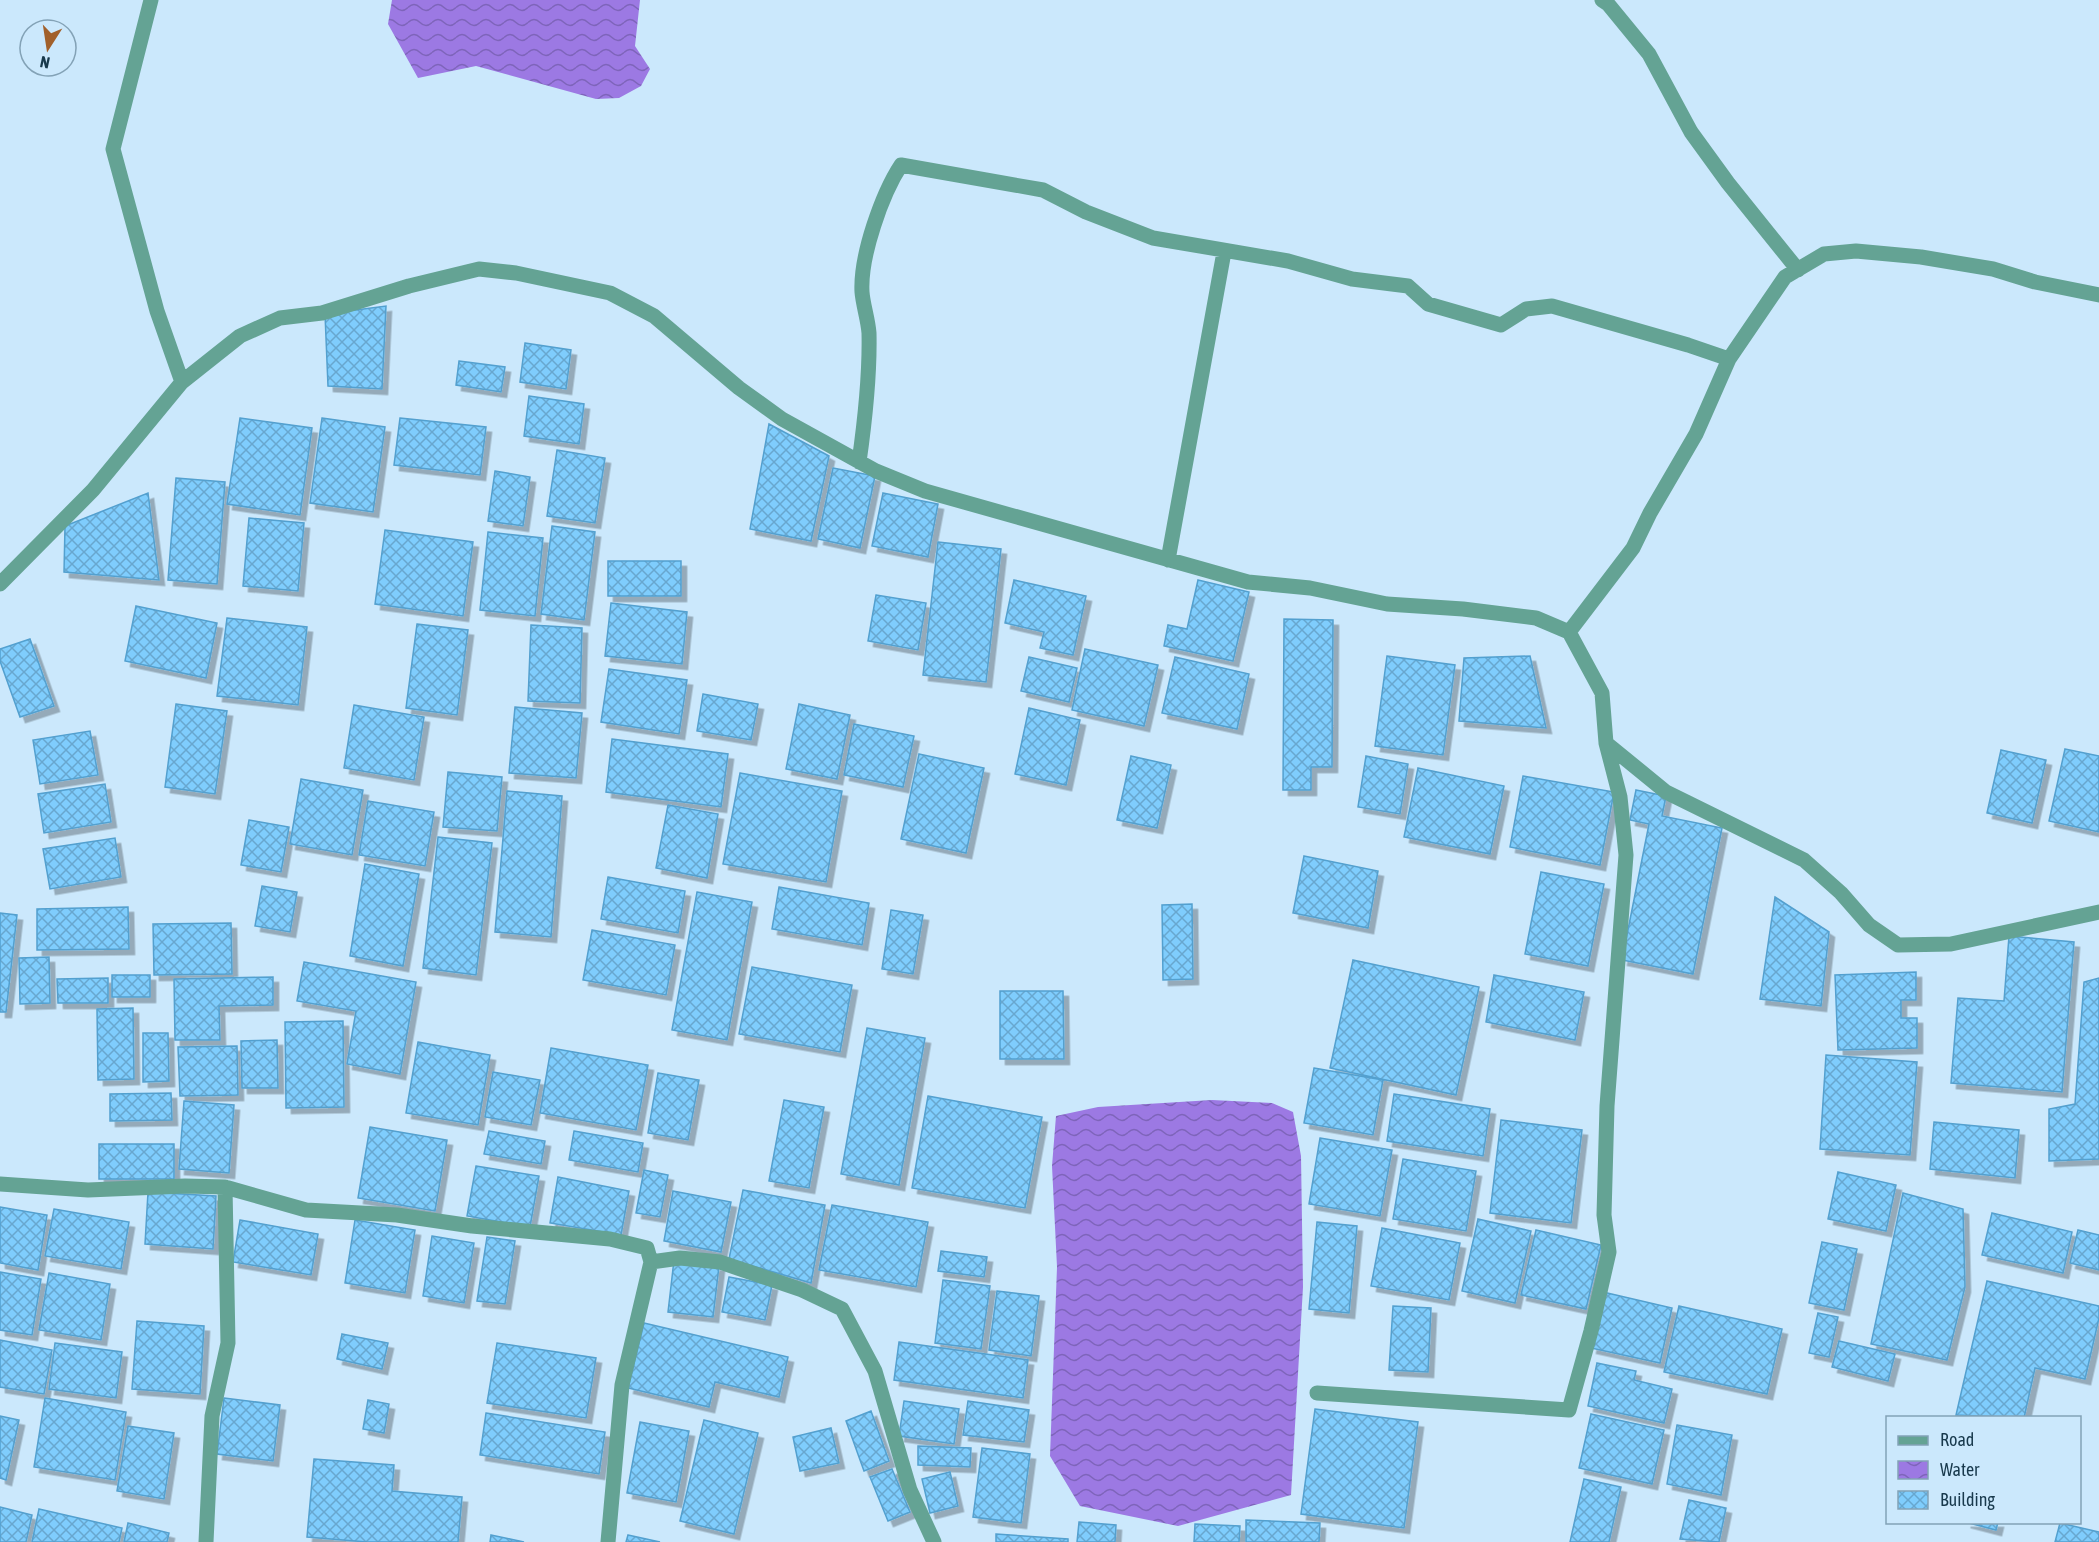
<svg xmlns="http://www.w3.org/2000/svg" width="2099" height="1542" font-family="'Asap Condensed',sans-serif">
<defs>
<pattern id="water-waves" width="16" height="10" patternUnits="userSpaceOnUse" patternTransform="scale(1.5)"><rect width="16" height="10" fill="#9c79e3"/><path d="M0 5q4-4 8 0t8 0" fill="none" stroke="#7e64ba"/></pattern>
<pattern id="building-cross-hatch" width="8" height="8" patternUnits="userSpaceOnUse" patternTransform="scale(1.5)"><rect width="8" height="8" fill="#7fcdfd"/><path d="M0 0l8 8M0 8l8-8" fill="none" stroke="#67a7cf"/></pattern>
<filter id="shadow"><feDropShadow dx="5.5" dy="5.5" stdDeviation="0" flood-color="#0004"/></filter>
</defs>
<rect width="100%" height="100%" fill="#cbe8fc"/>
<path fill="url(#water-waves)" d="M392 0H640L635 46 650 69 641 86 619 98 596 99 476 66 418 78 388 24Z
M1212 1100 1272 1103 1293 1112 1301 1156 1303 1287 1291 1495 1178 1526 1080 1506 1050 1456 1057 1267 1052 1166 1056 1116 1098 1107Z"/>
<path fill="url(#building-cross-hatch)" stroke="#53a0cf" stroke-width="1.5" filter="url(#shadow)" d="M386 306 382 389 328 386 325 314Z
M525 343 571 350 566 389 520 382Z
M459 361 505 367 501 392 456 385Z
M529 396 584 404 579 444 524 436Z
M240 418 312 428 300 515 227 504Z
M322 418 385 427 373 512 310 503Z
M400 418 486 427 480 475 394 465Z
M769 424 829 456 811 541 750 529Z
M557 450 605 458 595 523 547 516Z
M833 468 875 476 860 548 818 539Z
M495 471 530 477 523 526 488 521Z
M176 478 225 482 217 584 168 580Z
M148 493 159 580 64 572 65 526Z
M883 493 938 504 928 557 872 546Z
M249 518 304 523 298 591 243 586Z
M552 526 595 532 584 620 541 614Z
M385 530 473 542 463 616 375 604Z
M488 532 543 538 535 616 480 610Z
M938 542 1001 549 986 682 923 675Z
M608 561H681V596H608Z
M1014 580 1086 596 1073 655 1040 648 1044 632 1005 623Z
M1198 580 1249 592 1233 661 1164 646 1168 625 1187 629Z
M876 595 926 603 918 650 868 641Z
M611 603 687 612 682 664 605 656Z
M136 606 217 623 206 678 125 661Z
M227 618 307 627 298 705 217 696Z
M1284 619 1333 620 1332 767H1311V790H1283Z
M417 624 468 630 457 715 406 708Z
M531 625 582 628 580 703 528 701Z
M30 639 54 706 20 717 0 661V649Z
M1085 649 1158 665 1144 726 1072 710Z
M1387 656 1455 665 1443 755 1375 746Z
M1530 656 1546 728 1459 721 1464 658Z
M1029 657 1077 668 1069 702 1021 691Z
M1175 657 1249 674 1237 729 1162 713Z
M609 669 687 680 679 734 601 722Z
M703 694 758 704 751 740 697 731Z
M176 704 227 711 215 794 165 787Z
M799 704 850 715 837 779 786 769Z
M354 705 424 717 414 780 344 768Z
M515 707 582 713 576 778 509 773Z
M1029 708 1080 720 1066 785 1015 774Z
M854 724 914 736 903 787 844 775Z
M90 731 98 775 40 784 33 740Z
M612 739 728 754 721 807 606 792Z
M2065 749 2099 756V832L2049 821Z
M2001 750 2046 760 2032 823 1987 813Z
M919 754 984 768 966 853 901 839Z
M1131 756 1171 765 1157 828 1117 820Z
M1366 756 1408 764 1400 814 1358 807Z
M1418 768 1504 786 1490 854 1404 837Z
M448 772 502 777 497 831 443 827Z
M740 773 842 791 826 882 723 864Z
M1523 776 1614 792 1600 865 1510 847Z
M301 779 363 790 352 855 290 844Z
M105 784 111 822 44 833 38 794Z
M1636 790 1666 796 1662 816 1722 828 1693 974 1622 960 1649 824 1630 820Z
M507 791 562 796 551 937 495 932Z
M368 801 434 812 425 866 359 855Z
M668 805 718 814 707 878 656 868Z
M249 820 289 827 281 872 241 865Z
M438 837 492 843 476 975 423 968Z
M115 838 121 877 50 889 43 849Z
M1304 856 1378 871 1368 928 1293 913Z
M365 864 419 874 403 966 350 956Z
M1541 872 1604 884 1588 966 1525 954Z
M608 877 685 891 678 933 601 919Z
M262 886 297 892 290 932 255 926Z
M779 887 869 903 862 945 772 929Z
M697 892 752 902 727 1040 672 1030Z
M1775 897 1829 932 1821 1006 1760 999Z
M1192 904 1193 979 1163 980 1162 905Z
M128 907 129 949 37 950V909Z
M891 910 923 915 913 974 882 969Z
M0 913 17 915 6 1012H0Z
M231 923 232 974 154 975 153 924Z
M592 930 675 945 666 995 583 980Z
M2009 936 2074 942 2062 1092 1951 1083 1958 998 2004 1001Z
M49 957 50 1003 20 1004 19 958Z
M1353 960 1479 987 1456 1095 1330 1068Z
M304 962 416 982 400 1074 347 1064 356 1011 297 1001Z
M752 967 852 985 840 1052 739 1034Z
M1916 972V1000H1901V1018H1917V1048L1838 1050 1835 975Z
M112 975H150V997H112Z
M1494 975 1584 992 1575 1040 1486 1022Z
M273 977V1005L219 1006 220 1040H175L174 979Z
M108 978V1003H58L57 979Z
M2099 978V1159L2049 1161V1109L2075 1104 2084 982Z
M1000 991H1063L1064 1059H1000Z
M133 1008 134 1079 98 1080 97 1009Z
M343 1021 344 1107 286 1108 285 1022Z
M867 1028 925 1038 899 1185 841 1174Z
M143 1033H168L169 1081 143 1082Z
M277 1040 278 1088H242L241 1041Z
M418 1042 490 1055 478 1125 406 1113Z
M237 1046 238 1095 180 1096 178 1047Z
M551 1048 648 1065 636 1130 540 1113Z
M1826 1055 1917 1062 1910 1155 1820 1149Z
M1314 1068 1383 1080 1373 1135 1304 1123Z
M493 1072 540 1080 531 1125 485 1117Z
M658 1073 699 1080 688 1140 648 1133Z
M171 1093 172 1120 110 1121V1094Z
M1394 1094 1490 1109 1483 1156 1387 1141Z
M928 1096 1042 1117 1025 1208 912 1188Z
M784 1100 824 1107 809 1188 769 1181Z
M184 1101 234 1105 229 1173 179 1169Z
M1501 1120 1582 1130 1571 1223 1490 1213Z
M1934 1122 2019 1130 2015 1178 1930 1169Z
M370 1127 447 1140 435 1211 358 1198Z
M489 1131 545 1141 541 1164 484 1154Z
M574 1131 643 1143 638 1172 569 1160Z
M1320 1138 1392 1150 1380 1216 1309 1204Z
M99 1144H174V1179H99Z
M1403 1159 1476 1171 1466 1231 1393 1219Z
M476 1166 539 1176 530 1227 467 1216Z
M644 1170 668 1175 660 1217 636 1213Z
M1838 1172 1896 1185 1886 1231 1828 1219Z
M558 1177 629 1191 621 1235 550 1223Z
M743 1190 825 1205 811 1283 729 1259Z
M673 1191 731 1202 721 1252 664 1241Z
M148 1192 216 1196 213 1249 145 1244Z
M1903 1193 1963 1209 1965 1287 1947 1360 1871 1344Z
M832 1205 928 1222 916 1287 819 1270Z
M0 1207 47 1215 38 1270 0 1263Z
M54 1209 129 1222 121 1269 45 1256Z
M1992 1213 2072 1232 2063 1273 1982 1255Z
M1478 1219 1531 1231 1515 1303 1462 1291Z
M240 1220 318 1234 311 1275 233 1262Z
M355 1220 415 1230 405 1293 345 1283Z
M1317 1222 1357 1226 1349 1313 1309 1309Z
M1382 1228 1460 1243 1449 1300 1371 1286Z
M1536 1230 1601 1245 1586 1309 1521 1295Z
M2078 1230 2099 1235V1270L2070 1263Z
M432 1236 474 1243 464 1303 423 1296Z
M487 1237 515 1241 505 1304 477 1301Z
M1822 1242 1857 1249 1844 1310 1809 1303Z
M941 1251 987 1257 984 1277 938 1271Z
M674 1260 719 1266 713 1317 668 1312Z
M0 1272 41 1279 32 1335 0 1330Z
M49 1273 110 1284 101 1340 39 1330Z
M729 1277 772 1285 765 1320 722 1312Z
M943 1280 990 1286 981 1349 935 1343Z
M1987 1281 2099 1306V1318L2085 1379 2035 1368 2024 1418 1956 1415Z
M997 1291 1039 1296 1031 1356 989 1350Z
M1603 1292 1672 1308 1660 1363 1591 1348Z
M1393 1306 1431 1308 1428 1372 1389 1370Z
M1679 1306 1782 1329 1767 1394 1664 1372Z
M1818 1313 1838 1317 1829 1357 1809 1353Z
M137 1321 204 1326 200 1394 132 1389Z
M644 1323 788 1357 779 1397 715 1382 709 1407 628 1388Z
M342 1334 388 1343 382 1369 337 1359Z
M0 1340 52 1350 44 1394 0 1387Z
M1839 1341 1895 1354 1888 1381 1832 1367Z
M899 1342 1028 1360 1023 1398 894 1380Z
M55 1343 122 1352 116 1398 49 1389Z
M497 1343 596 1358 586 1418 487 1403Z
M1597 1363 1636 1371 1634 1380 1672 1389 1664 1423 1588 1406Z
M45 1398 126 1412 115 1480 34 1467Z
M224 1398 280 1405 273 1461 217 1454Z
M368 1400 389 1404 384 1433 363 1429Z
M904 1401 959 1409 954 1444 899 1436Z
M968 1401 1029 1410 1024 1442 963 1435Z
M1315 1409 1418 1422 1404 1528 1301 1514Z
M871 1411 889 1461 864 1471 846 1421Z
M486 1413 605 1432 599 1474 480 1455Z
M1591 1414 1664 1430 1652 1484 1579 1468Z
M0 1416 19 1420 6 1480 0 1478Z
M704 1420 758 1433 734 1534 680 1521Z
M640 1422 689 1431 676 1502 627 1493Z
M1677 1425 1732 1435 1721 1495 1667 1484Z
M128 1426 174 1433 164 1499 117 1491Z
M831 1428 839 1463 800 1471 793 1437Z
M918 1446 971 1448 970 1467 918 1465Z
M982 1448 1030 1454 1021 1523 973 1517Z
M314 1459 394 1465 392 1491 462 1497 458 1542H367L307 1537Z
M892 1469 910 1512 888 1521 870 1477Z
M950 1472 958 1506 930 1513 922 1479Z
M1584 1479 1621 1487 1609 1542H1570Z
M1689 1500 1726 1508 1719 1542 1680 1539Z
M0 1507 32 1515 26 1542H0Z
M39 1509 122 1528 119 1542H32Z
M1246 1520 1320 1523 1319 1542H1246Z
M1079 1522 1116 1525 1115 1542H1077Z
M1965 1522H1998L1996 1530Z
M128 1523 169 1533 167 1542H124Z
M2060 1523 2099 1532V1542H2055Z
M1195 1524 1240 1526 1239 1542H1194Z
M996 1534 1068 1539V1542H996Z
M491 1535 524 1542H490Z
M628 1535 660 1542H626Z"/>
<g fill="none" stroke-linecap="round" stroke-linejoin="round">
<path stroke="#64a394" stroke-width="15" d="M151 0 113 149 157 311 182 382
M1602 0 1608 4 1649 54 1691 132 1728 183 1798 270
M859 462C865 420 870 376 869 333 868 319 863 305 862 292 860 256 882 194 901 165L1043 190 1086 212 1153 238 1288 261 1352 279 1408 286 1428 304 1501 325 1526 309 1552 306 1688 345 1729 359
M1168 560 1224 252
M0 584 93 490 182 382 240 336 280 318 322 313 409 286 479 269 516 273 610 293 654 316 739 388 782 419 876 471 925 491 1248 582 1310 588 1387 604 1463 609 1536 618 1569 632 1602 693 1606 743 1666 792 1804 860 1841 893 1869 925 1898 945 1951 944 2099 912
M1569 632 1633 548 1650 513 1696 434 1729 359 1785 277 1824 254 1856 251 1921 257 1993 269 2035 282 2099 295
M0 1184 88 1190 185 1186 225 1187 228 1343 212 1416 206 1542
M225 1187 306 1210 397 1215 472 1226 610 1239 647 1248 651 1262 622 1385 608 1542
M651 1262 680 1258 720 1262 802 1290 842 1309 875 1371 910 1490 934 1542
M1317 1393 1569 1410 1591 1331 1609 1252 1604 1215 1607 1106 1626 855 1620 797 1606 743"/>
</g>
<rect x="1886" y="1416" width="195" height="108" fill="#cbe8fc" stroke="#83a2b6" stroke-width="1.5"/>
<rect x="1898" y="1436" width="30" height="9" fill="#64a394" stroke="#83a2b6" stroke-width="1.5"/>
<text x="1940" y="1446" font-size="18" fill="#18394c">Road</text>
<rect x="1898" y="1461" width="30" height="18" fill="url(#water-waves)" stroke="#83a2b6" stroke-width="1.5"/>
<text x="1940" y="1476" font-size="18" fill="#18394c">Water</text>
<rect x="1898" y="1491" width="30" height="18" fill="url(#building-cross-hatch)" stroke="#83a2b6" stroke-width="1.5"/>
<text x="1940" y="1506" font-size="18" fill="#18394c">Building</text>
<g transform="translate(48 48) rotate(192)"><circle r="28" fill="#cbe8fc" stroke="#83a2b6" stroke-width="1.5"/>
<path d="M0-4.5L10 22L0 15L-10 22Z" fill="#a1602b"/>
<text y="-9" font-size="16" font-weight="bold" text-anchor="middle" fill="#18394c">N</text>
</g>
</svg>
